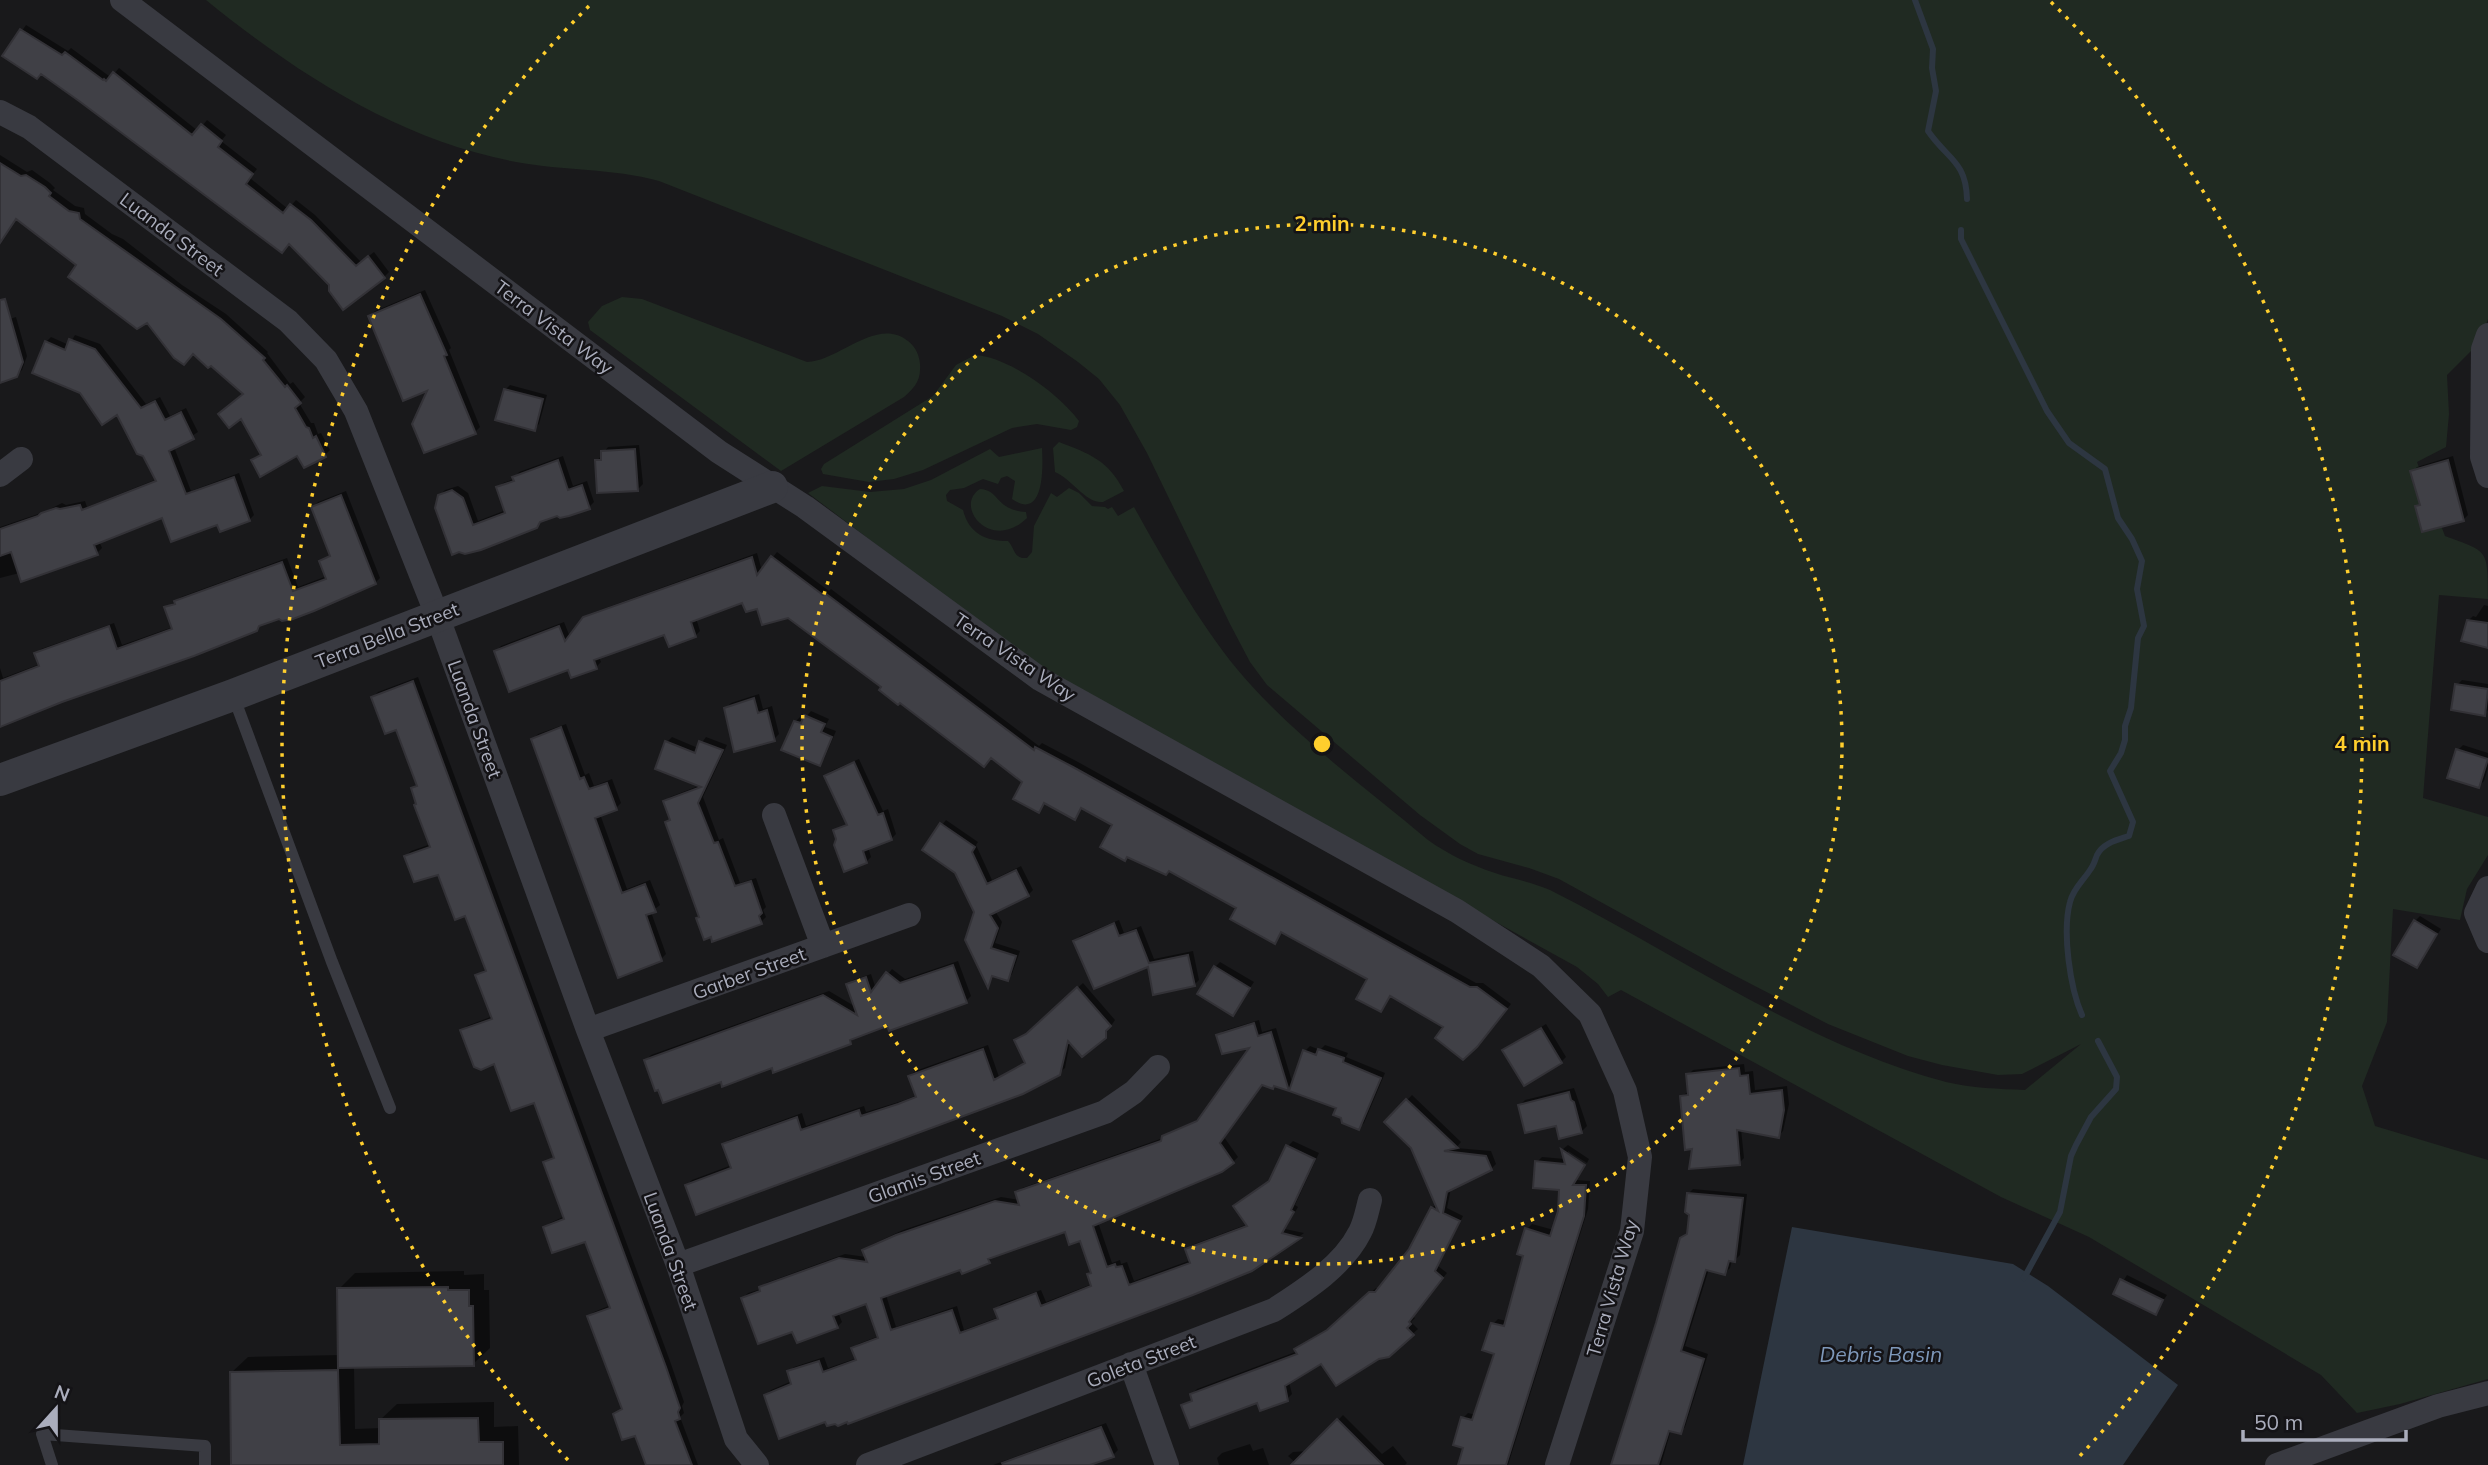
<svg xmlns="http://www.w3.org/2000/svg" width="2488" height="1465" font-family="Mulish,sans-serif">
<rect width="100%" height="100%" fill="#19191b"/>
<path fill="#202a22" d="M206 0H2488V319L2480 342 2447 375 2449 414 2446 447 2417 462 2445 536C2488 552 2488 548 2488 599L2439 595 2423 798 2488 817V855L2467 889 2460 920 2393 909 2387 1022 2362 1086 2375 1126 2488 1160V1379L2400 1404 2357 1413 2321 1375 2089 1237 2001 1197 1621 990 1608 997 1598 984 1577 967 1086 695 1025 657 808 493 822 486 870 492 904 489 931 480 990 449 999 457 1042 448C1043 465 1045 522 1012 499L1015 481 1007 476 1001 478 998 484 983 479 964 488 950 490 946 495 947 501 963 510C969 534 986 541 1008 541 1015 548 1013 559 1027 558L1032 552 1034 526 1051 493 1057 497 1069 488 1079 493 1092 506 1105 507 1108 509 1112 507 1118 516 1134 507C1163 559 1199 623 1237 669 1290 733 1365 787 1428 840 1449 855 1471 865 1495 873 1513 879 1532 882 1550 890 1679 955 1806 1045 1946 1082 1972 1088 1999 1089 2025 1090L2081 1044 2022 1074 1998 1075 1942 1065 1908 1056 1828 1024 1724 970 1559 879 1529 868 1478 854 1460 844 1420 815 1267 685 1250 662 1230 624 1147 453 1120 405 1099 379 1078 362 1038 334 1002 316 659 181C612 168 564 171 516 162 399 140 297 74 206 0Z
M622 297 642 299 807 362C839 361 877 316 908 341 917 348 921 359 920 370 920 382 912 390 904 397L781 471 590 330 588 322 602 306Z
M975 355C1009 357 1059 394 1079 421L1077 427 1071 430 1037 424 1012 428 923 470 894 479 869 482 823 474 821 469 824 464 933 396 956 365Z
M1059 442C1090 454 1108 460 1124 491L1103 502C1086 504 1072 479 1055 472L1053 448Z
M980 489C1000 490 995 510 1026 512L1027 518C991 553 953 506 980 489Z"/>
<path fill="#2d3641" d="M1792 1227 2013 1264 2048 1286 2178 1385 2123 1465H1743Z"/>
<path fill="#0007" fill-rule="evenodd" d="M26 25 68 51 71 48 109 76H112L119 68 198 131 207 120 226 135 221 141 257 169 250 178 288 209 296 200 315 215 361 262 374 252 389 272 384 277 330 284 289 242 41 72 5 56Z
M0 155 27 172 32 170 50 183 55 188 53 190 75 206 84 208 85 214 112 234 123 239 182 285 226 314 268 352 267 353 290 384 293 382 305 397 299 403 311 423H314L318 434 321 433 330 450 325 455 298 454 253 461 262 454 245 394 194 352 147 320 17 218 7 230 0 225Z
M425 290 451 348 449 350 480 427 475 432 370 316 375 311Z
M16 317 27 356 22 370 16 376 0 382V322Z
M75 335 100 344 146 404 160 397 170 416 186 408 198 432 174 447 191 491 239 473 254 515 249 520 218 523 163 516 99 541 102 548 97 553 0 578V527L44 512 62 503 66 505 85 501 87 507 157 479 118 412 46 342 51 337 69 345Z
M510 385 547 395 539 424 534 429 505 390Z
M639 445 643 484 638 489 597 461 608 447Z
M563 456 573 486 587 481 594 502 589 507 569 514H557L542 521 536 527 465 552 440 495 445 490 458 486 468 493 478 521 506 510 498 488 503 483 514 479 519 472Z
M2453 456 2468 515 2463 520 2417 507 2421 502 2412 472 2417 467Z
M346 491 380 578 375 583 261 624 256 629 193 654 0 725V668L3 678 40 664 36 654 41 649 114 623 122 645 173 627 166 608 181 597 287 558 298 587 327 576 321 561 331 554 313 507 318 502Z
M777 552 829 591 831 589 1039 746 1042 743 1078 762 1476 983H1483L1511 1004 1482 1040 1446 1027 1391 995 1381 1010 1369 978 1283 931 1274 942 1238 907 1114 824 1083 807 1074 818 1046 802 1038 811 1025 782 992 756 884 687 788 616 743 601 696 618 700 631 695 636 666 633 599 657 601 662 596 667 569 668 496 651 501 646 564 622 570 637 589 614 757 553 762 571Z
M2484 605 2488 606V646L2468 621 2473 616 2476 617Z
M418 677 670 1361 684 1402 682 1406 684 1413 680 1417 698 1465H648L636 1433 615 1415 623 1408 589 1316 594 1312 611 1305 586 1240 545 1228 550 1223 565 1216 545 1163 555 1156 535 1100 462 1031 467 1026 493 1016 477 975 487 968 466 913 439 873 406 856 411 851 431 844 413 789 418 783 397 727 373 697 378 692Z
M2462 680 2488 684V710L2484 714 2457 685Z
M759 694 763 709 772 706 779 734 774 739 726 708 731 703Z
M811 711 829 719 825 727 836 731 824 759 819 764 795 722 800 717 805 718Z
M566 724 585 775 589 773 594 786 612 779 621 803 616 808 600 814 627 889 650 880 660 905 651 912 666 954 661 959 619 976 533 739 538 734Z
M672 737 698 748 706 737 727 745 703 797 719 840 723 838 740 883 756 878 766 907 763 910 766 917 761 922 701 916 667 822 671 818 665 802 670 797 701 785 667 742Z
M2463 745 2488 753V768L2484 781 2479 786 2458 750Z
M859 759 883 811 888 809 896 834 891 839 868 847 871 857 866 862 838 839 835 831 848 823 827 776 831 771Z
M946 820 978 842 976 845 992 880 1021 866 1033 890 1028 895 995 911 1002 922 995 943 1020 951 1012 974 1007 979 994 975 989 985 976 912 942 825Z
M2420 916 2441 929 2417 966 2415 921Z
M1119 920 1124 933 1141 926 1154 959 1193 951 1199 980 1194 985 1149 965 1075 941 1080 936Z
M958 961 971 996 966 1001 888 1024 855 1037 850 1042 722 1080 646 1060 651 1055 829 991 856 1007 848 985 853 980 871 974 876 989 892 969 905 979Z
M1220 962 1254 982 1233 1013 1215 967Z
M1083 983 1115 1020 1104 1036 1070 1042 1065 1068 1059 1073 687 1185 692 1180 732 1165 724 1145 729 1140 802 1113 806 1126 864 1106 866 1112 905 1100 917 1095 910 1076 915 1071 988 1045 999 1077 1027 1062 1016 1040 1033 1029Z
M1259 1020 1262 1032 1276 1028 1293 1085 1305 1051 1310 1046 1320 1050 1325 1045 1348 1053 1346 1057 1385 1073 1364 1123 1359 1128 1339 1107 1275 1085 1262 1083 1224 1137 1238 1157 1233 1162 1221 1171 1098 1222 1112 1263 1120 1260 1121 1264 1127 1262 1134 1281 1191 1260 1187 1250 1192 1245 1248 1224 1288 1146 1293 1141 1319 1153 1295 1205 1298 1207 1285 1229 1304 1233 1300 1236 1251 1270 826 1419 766 1395 771 1390 792 1381 789 1371 794 1367 824 1357 828 1368 857 1358 853 1349 858 1344 879 1336 867 1302 838 1312 842 1322 837 1327 793 1329 743 1298 748 1293 761 1289 766 1283 845 1254 866 1257 864 1250 869 1246 903 1230 1001 1197 1019 1200 1017 1193 1022 1188 1163 1138 1169 1132 1202 1118 1253 1046 1218 1036 1223 1031ZM1066 1229 1082 1239 1093 1271 1089 1275 1092 1284 1046 1302 1041 1290 1001 1304 996 1309 999 1317 964 1330 957 1306 896 1327 886 1295 961 1268 989 1262 993 1255Z
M1546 1024 1566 1057 1561 1062 1510 1046Z
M1744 1064 1745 1072 1753 1071 1755 1090 1787 1086 1789 1104 1783 1131 1778 1136 1741 1129 1744 1158 1739 1163 1694 1147 1681 1097 1689 1091 1688 1075 1693 1070Z
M1574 1088 1587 1126 1582 1131 1520 1105 1525 1100Z
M1412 1095 1461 1142 1456 1148 1491 1151 1496 1164 1491 1169 1451 1188 1447 1208 1463 1216 1438 1266 1447 1273 1412 1316 1415 1318 1411 1322 1418 1329 1388 1356 1322 1361 1289 1382 1292 1394 1287 1399 1183 1406 1193 1399 1192 1394 1197 1389 1298 1351 1297 1350 1301 1345 1335 1325 1376 1288H1380L1411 1250 1432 1208 1437 1203 1413 1147 1386 1122Z
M1568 1145 1589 1159 1587 1163 1568 1151V1156L1585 1166 1576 1180 1590 1181 1588 1209 1508 1465H1460L1465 1447 1455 1443 1463 1418 1468 1413 1476 1415 1496 1353 1493 1324 1498 1319 1507 1321 1526 1255 1527 1229 1532 1224 1554 1230 1560 1212 1561 1188 1537 1162 1542 1157 1565 1159 1563 1149Z
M1693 1189 1747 1194 1740 1255 1735 1260H1732L1730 1268 1725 1273 1709 1269 1685 1346 1708 1354 1685 1427 1680 1432 1671 1430 1661 1465H1614L1688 1233 1690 1215 1688 1194Z
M464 1271V1275L484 1274V1290H489L490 1348 473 1364 354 1366 355 1429 381 1428 380 1420 397 1404 494 1402V1427L518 1426 519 1465H233L231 1373 248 1357 340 1355 339 1289 355 1273Z
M2127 1275 2167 1295 2155 1313 2116 1293Z
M1343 1415 1382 1454 1393 1446 1407 1463 1405 1465H1298L1288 1456 1293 1452 1308 1451Z
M1106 1423 1118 1450 1113 1455 1085 1465H993Z
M1250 1444 1253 1451 1263 1448 1269 1465H1219L1217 1458 1222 1453Z"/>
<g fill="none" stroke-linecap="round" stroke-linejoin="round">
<path stroke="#2d3641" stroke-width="6" d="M1915 0 1933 49 1932 68 1936 91 1928 131C1948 160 1966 161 1967 199
M1961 230V239L2047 411 2069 443 2105 469 2118 518 2132 539 2142 561 2137 589 2144 626 2138 638 2131 708 2125 726V740L2121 753 2110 771 2133 822 2129 836C2117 840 2103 843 2097 855 2095 860 2094 865 2090 870 2083 881 2073 889 2070 902 2062 932 2070 988 2082 1015
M2024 1278 2060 1212 2071 1156 2076 1145 2091 1117 2116 1089 2117 1077 2098 1041"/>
</g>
<path fill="#404046" stroke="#333237" stroke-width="2" fill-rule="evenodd" d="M20 29 62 55 65 52 103 80 104 79 106 81 113 72 192 135 201 124 222 141 218 147 253 174 246 184 283 213 290 204 311 220 356 266 368 256 385 278 343 310 329 291V285L289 244 282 253 79 101 41 74 37 79 2 56Z
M0 163 21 176 26 175 45 187 51 193 49 196 69 211 79 213 80 219 221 319 265 358 263 360 285 387 287 385 301 403 295 408 306 427 309 428 313 438 316 436 326 457 304 468 297 456 260 477 251 460 261 455 241 419 229 428 218 414 243 394 211 366 208 368 193 354 184 365 174 358 147 323 137 329 68 277 76 265 16 219 0 243Z
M420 294 447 355 444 356 476 434 424 453 412 424 427 391 403 401 368 316Z
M5 299 23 362 17 377 0 383V300Z
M69 339 95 349 141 408 155 401 165 420 181 412 194 439 169 451 186 494 234 477 250 521 220 532 217 525 171 542 162 518 94 545 98 555 21 582 11 552 0 556V529L38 516 41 513 56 508 60 509 80 505 82 510 156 481 143 456 137 454 117 415 102 425 80 393 32 373 45 341 65 350Z
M504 389 543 399 535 431 495 420Z
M635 449 638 491 597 493 595 460H601V451Z
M558 460 568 490 582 485 590 509 569 516 560 518 557 516 540 522 537 528 481 550 465 554 459 552 452 555 435 508 438 495 452 490 463 498 473 525 505 513 496 487 514 481 512 477Z
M2448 460 2464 521 2422 532 2415 506 2420 505 2410 471Z
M341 495 376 584 314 611 293 619 282 621 279 619 259 626 257 631 194 656 62 702 0 727V681L39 666 34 653 109 626 117 649 172 629 164 607 175 604 174 601 282 562 293 591 326 579 319 561 330 556 311 507Z
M771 556 823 595 825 593 1034 750 1035 747 1073 767 1470 987H1477L1507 1009 1477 1047 1463 1060 1435 1038 1443 1027 1390 996 1381 1012 1356 999 1367 979 1281 932 1275 944 1230 919 1236 908 1169 871 1166 875 1127 857 1125 861 1100 847 1112 825 1081 808 1075 820 1044 803 1039 813 1013 799 1022 782 991 758 984 767 900 703 898 705 879 690 881 687 788 618 762 625 757 609 746 612 742 603 691 622 696 637 669 647 664 635 594 660 597 669 571 678 568 670 509 692 494 651 559 626 565 641 583 617 752 557 757 575Z
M2467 620 2488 623V648L2461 641Z
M413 681 666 1367 680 1408 678 1412 680 1419 675 1421 692 1465H646L635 1436 622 1440 613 1414 622 1409 587 1316 610 1308 585 1242 552 1253 543 1227 564 1219 543 1162 554 1158 534 1103 511 1111 494 1064 481 1070 474 1067 460 1030 492 1019 475 975 486 971 465 916 455 920 438 875 414 882 404 856 430 847 414 805 416 804 411 788 417 786 396 730 385 734 371 697Z
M2455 684 2488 689 2485 716 2451 710Z
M754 698 758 713 767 710 775 741 734 752 724 708Z
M804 715 825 724 821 732 832 737 820 766 781 750 794 721 801 723Z
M561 727 580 779 584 777 589 789 607 783 617 810 595 818 622 893 645 884 656 912 646 915 662 961 618 978 531 739Z
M665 741 695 753 699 741 723 750 698 803 714 843 718 842 735 886 751 881 762 913 759 916 762 924 712 942 711 937 704 940 696 918 699 917 665 822 670 820 663 801 701 787 655 769Z
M2456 749 2488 759 2479 788 2447 778Z
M854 762 878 815 883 813 892 840 863 851 867 863 844 872 834 845 836 839 833 830 847 825 824 776Z
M940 823 975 847 972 852 987 884 1016 870 1029 896 990 915 998 928 991 948 1016 956 1008 981 992 976 988 988 965 940 974 912 955 873 922 850Z
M2414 920 2437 934 2417 968 2393 955Z
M1114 923 1119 936 1136 930 1149 963 1188 955 1195 986 1153 995 1148 967 1094 989 1073 941Z
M953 965 967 1003 889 1031 887 1026 850 1040 851 1044 773 1073 772 1068 722 1087 721 1082 663 1103 658 1090 655 1091 644 1060 823 995 857 1015 846 984 866 977 871 992 886 972 900 983Z
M1214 966 1250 988 1233 1016 1197 994Z
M1077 987 1111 1026 1106 1031V1038L1082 1057 1068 1041 1060 1075 1023 1094 696 1215 685 1185 731 1168 722 1144 797 1117 801 1130 859 1110 861 1116 898 1104 916 1097 908 1076 983 1049 994 1080 1025 1063 1014 1040 1026 1034Z
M1254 1023 1258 1036 1271 1032 1289 1091 1274 1086 1273 1089 1262 1085 1220 1143 1234 1163 1222 1172 1093 1226 1107 1267 1115 1264 1116 1267 1122 1266 1129 1285 1190 1263 1185 1249 1247 1226 1233 1206 1269 1181 1286 1145 1315 1159 1291 1210 1294 1212 1282 1233 1301 1238 1252 1271 1193 1295 848 1424 847 1422 838 1426 835 1424 827 1426 825 1422 779 1439 764 1395 791 1384 787 1371 819 1361 823 1372 856 1360 851 1348 878 1338 866 1304 833 1316 838 1328 797 1343 792 1332 758 1344 741 1298 760 1291 759 1287 839 1258 867 1262 862 1250 896 1235 995 1201 1019 1205 1015 1192 1161 1141 1162 1136 1197 1121 1249 1048 1222 1054 1216 1035ZM1065 1232 1069 1245 1080 1241 1091 1273 1087 1274 1091 1286 1041 1306 1036 1293 994 1309 998 1319 960 1333 952 1310 891 1330 881 1298 960 1270 962 1274 990 1263 988 1259Z
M1541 1028 1562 1063 1524 1086 1502 1050Z
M1318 1049 1344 1058 1343 1062 1381 1078 1359 1130 1342 1123 1341 1118 1333 1115 1336 1108 1289 1091 1303 1050 1316 1055Z
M1739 1068 1740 1076 1748 1075 1750 1094 1782 1090 1784 1110 1779 1138 1737 1130 1740 1165 1689 1169 1692 1149 1685 1150 1680 1096 1688 1095 1686 1074Z
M1569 1092 1571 1100 1574 1102 1582 1133 1559 1139 1556 1126 1525 1133 1518 1105Z
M1406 1099 1458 1148 1444 1151 1486 1156 1492 1170 1447 1192 1443 1213 1460 1221 1435 1271 1443 1278 1409 1322 1411 1324 1407 1328 1414 1335 1389 1357 1379 1359 1336 1386 1321 1364 1285 1386 1288 1401 1260 1411 1257 1403 1190 1428 1181 1405 1192 1401 1190 1394 1297 1354 1294 1349 1327 1330 1369 1292H1375L1409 1249 1431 1207 1438 1211 1411 1148 1384 1122Z
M1561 1149 1585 1165 1573 1185H1586L1584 1216 1506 1465H1458L1463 1448 1453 1445 1461 1417 1472 1420 1494 1354 1482 1350 1491 1323 1504 1326 1523 1256 1517 1254 1525 1228 1550 1236 1558 1211 1559 1190 1533 1188 1535 1161 1565 1164Z
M1687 1193 1743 1198 1735 1262 1729 1261 1725 1275 1706 1270 1681 1351 1704 1359 1681 1434 1669 1431 1658 1465H1611L1656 1323 1680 1238 1687 1234 1689 1215 1685 1212Z
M2120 1279 2163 1300 2156 1315 2113 1294Z
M448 1287V1290H469V1306H473L474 1366 338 1368 337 1288Z
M338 1370 340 1445 379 1444V1419L478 1418 479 1442H503V1465H231L230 1372Z
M1337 1419 1383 1465H1291Z
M1101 1427 1114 1457 1090 1465H1003L1002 1463Z"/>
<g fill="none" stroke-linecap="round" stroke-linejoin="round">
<path stroke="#393a41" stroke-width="12" d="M233 695 332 962 390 1108
M52 1465 42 1434 205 1446V1465"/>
<path stroke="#393a41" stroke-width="24" d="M122 0 719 452 805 507 1040 679 1457 911 1541 966 1590 1014 1625 1091 1640 1157 1632 1231 1557 1465
M0 112 29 127 288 321 326 360 356 411 437 615 588 1030 678 1265 736 1439 757 1465
M2488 335 2483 349 2482 457 2488 476
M0 475 21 459
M774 815 823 946
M2488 888 2476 913 2488 941
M588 1030 909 915
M678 1265 1105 1112 1134 1092 1158 1067
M1131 1364 1167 1465
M868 1465 1274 1310C1305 1290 1343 1266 1360 1232 1365 1223 1367 1211 1370 1200
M2277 1465 2438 1406 2488 1393"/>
<path stroke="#393a41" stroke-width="32" d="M0 780 233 695 772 487"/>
</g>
<g fill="none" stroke="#ffce2d" stroke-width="3.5" stroke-dasharray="3.5 7">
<circle cx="1322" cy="744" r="520"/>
<path d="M568 1460A1040 1040 0 0 1 593 2M2051 2A1040 1040 0 0 1 2076 1460"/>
</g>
<g text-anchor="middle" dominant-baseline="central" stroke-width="5" stroke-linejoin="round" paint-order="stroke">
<g font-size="19" fill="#aaadbc" stroke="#141316">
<text transform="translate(172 234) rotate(37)">Luanda Street</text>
<text transform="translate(554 327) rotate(37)">Terra Vista Way</text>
<text transform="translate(387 635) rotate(-21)">Terra Bella Street</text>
<text transform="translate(1015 657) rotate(34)">Terra Vista Way</text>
<text transform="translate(475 719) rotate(70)">Luanda Street</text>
<text transform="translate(749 973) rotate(-20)">Garber Street</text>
<text transform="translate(924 1177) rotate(-20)">Glamis Street</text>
<text transform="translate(671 1251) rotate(70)">Luanda Street</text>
<text transform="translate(1612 1288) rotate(-74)">Terra Vista Way</text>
<text transform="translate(1141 1361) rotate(-21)">Goleta Street</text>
</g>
<g font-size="21" font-style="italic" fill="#7e98ba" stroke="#141316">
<text x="1881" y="1354">Debris Basin</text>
</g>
</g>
<circle cx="1322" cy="744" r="10" fill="#ffce2d" stroke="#141316" stroke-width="3.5"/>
<g font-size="21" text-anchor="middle" font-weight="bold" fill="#ffce2d" stroke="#141316" stroke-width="5" stroke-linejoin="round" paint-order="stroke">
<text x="1322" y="231">2 min</text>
<text x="2362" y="751">4 min</text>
</g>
<g transform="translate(56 1409) rotate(21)" stroke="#141316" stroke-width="5" paint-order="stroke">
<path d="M0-5L12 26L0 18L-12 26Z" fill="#aaadbc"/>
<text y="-10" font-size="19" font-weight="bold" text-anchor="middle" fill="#aaadbc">N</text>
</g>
<path d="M2243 1430v10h163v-10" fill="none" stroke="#aaadbc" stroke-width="3.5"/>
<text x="2254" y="1430" font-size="21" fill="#aaadbc" stroke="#141316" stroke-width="5" paint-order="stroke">50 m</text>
</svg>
